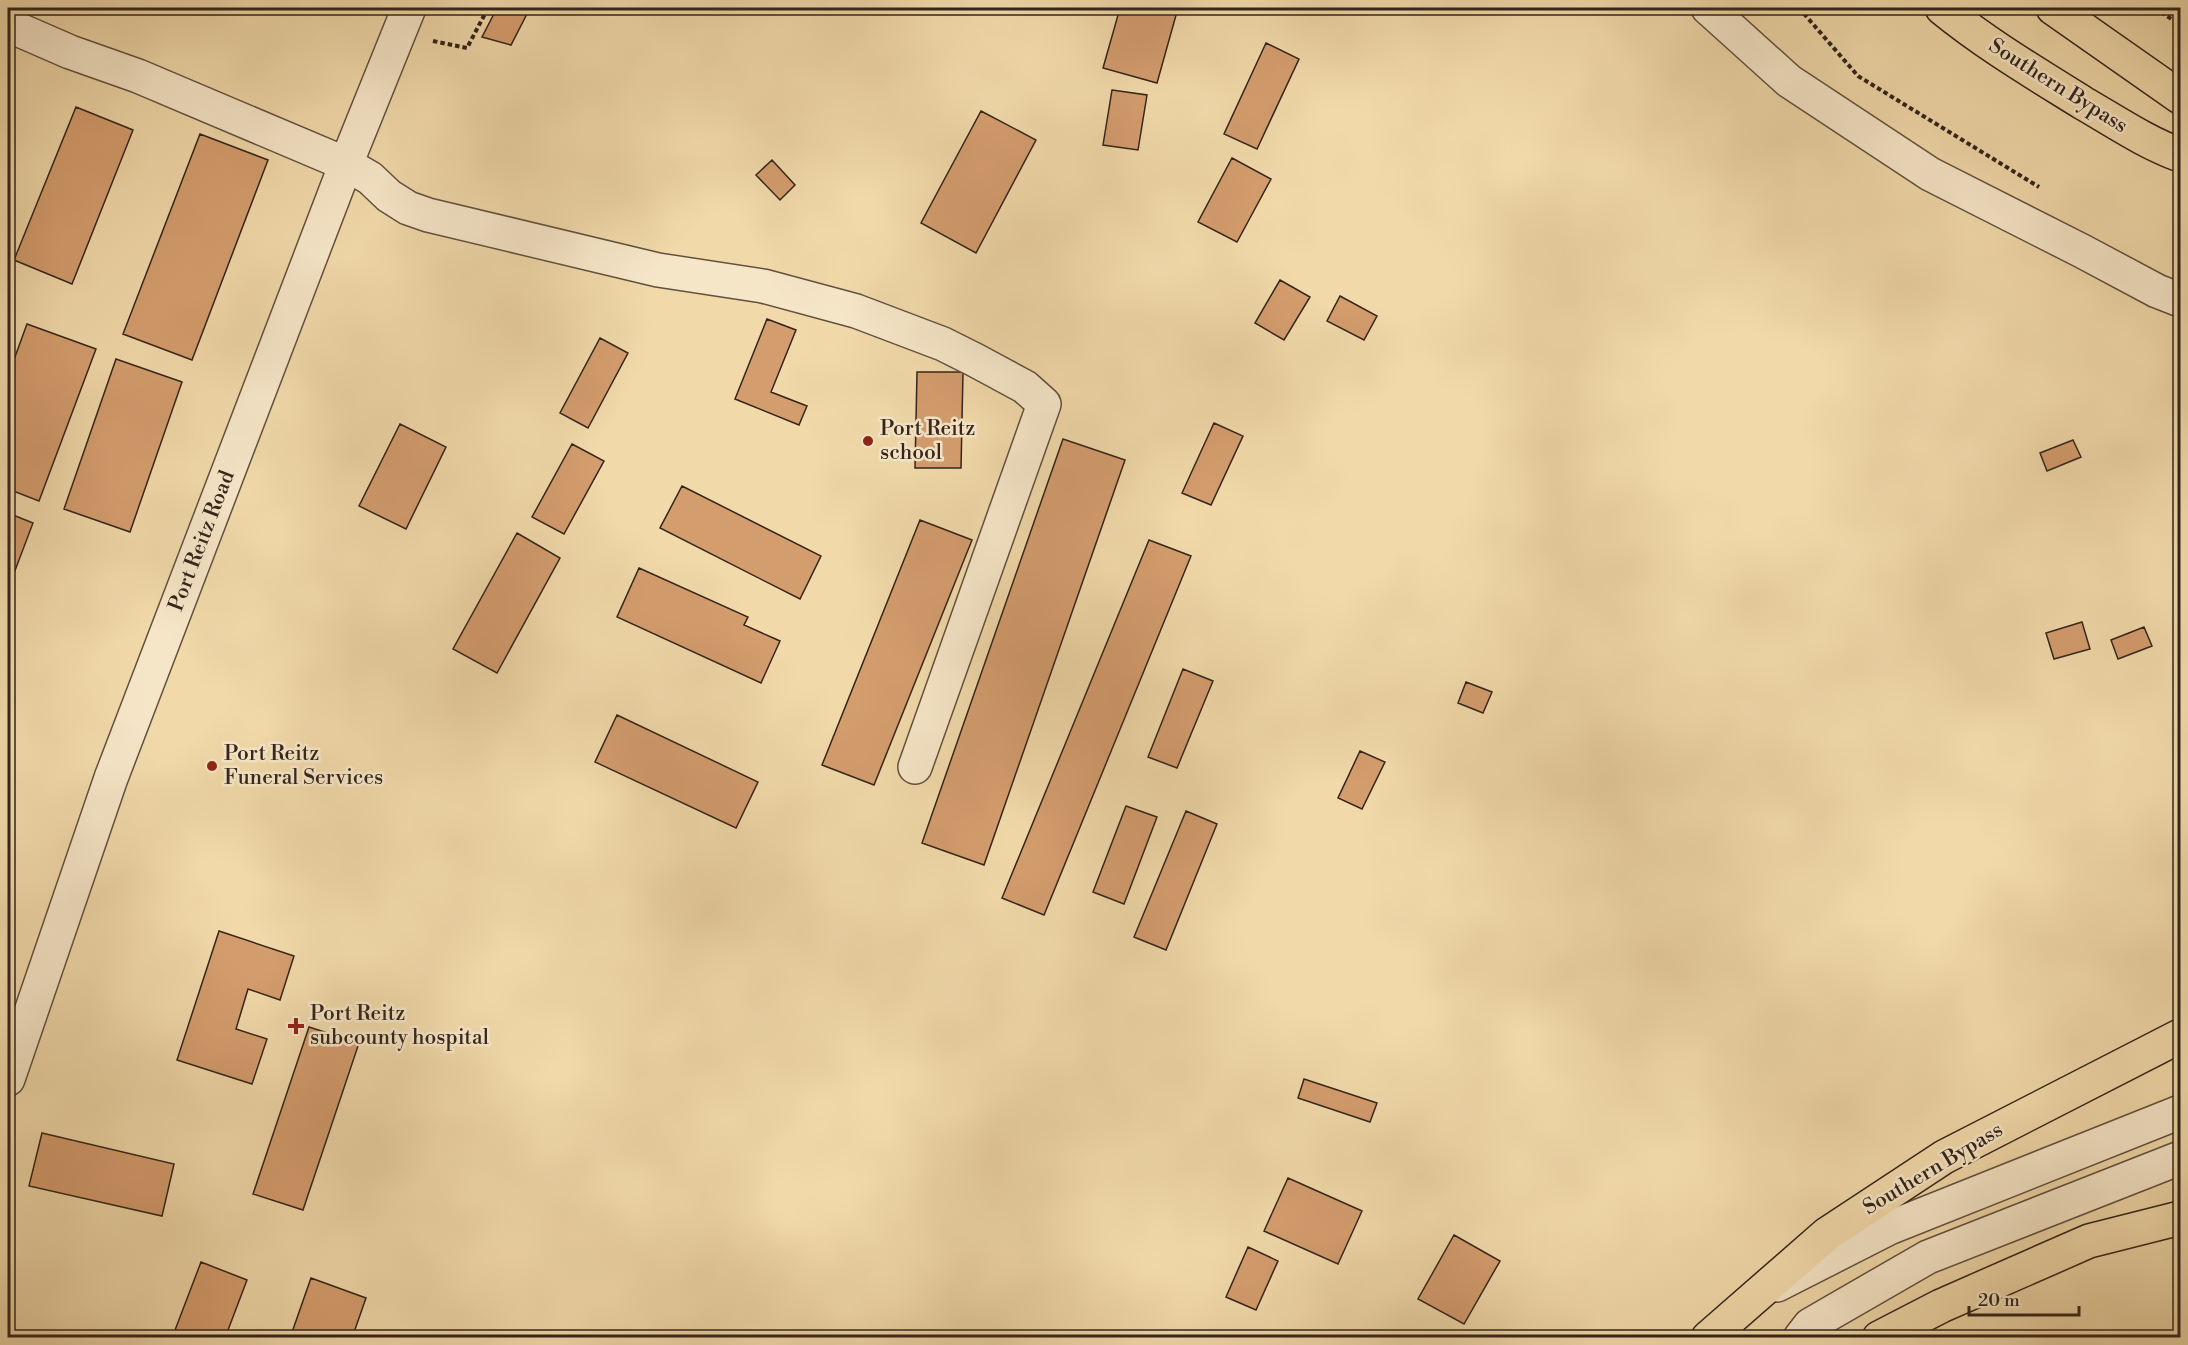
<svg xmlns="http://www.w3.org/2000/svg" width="2188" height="1345" font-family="'Libre Bodoni',serif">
<rect width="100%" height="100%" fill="#f1d9aa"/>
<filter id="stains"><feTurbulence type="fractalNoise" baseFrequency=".00333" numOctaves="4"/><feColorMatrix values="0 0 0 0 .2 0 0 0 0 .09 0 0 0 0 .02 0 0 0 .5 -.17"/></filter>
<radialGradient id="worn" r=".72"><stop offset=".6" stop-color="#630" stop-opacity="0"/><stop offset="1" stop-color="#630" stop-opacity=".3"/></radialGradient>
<path fill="#d49d6e" stroke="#33241b" stroke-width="1.5" d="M497 8H530L511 45 482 37Z
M1120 8H1178L1157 83 1103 68Z
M1266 43 1299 59 1257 149 1224 134Z
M1112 90 1147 95 1138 150 1103 145Z
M76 107 133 130 72 284 14 260Z
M981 111 1036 140 976 253 921 223Z
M200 134 268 160 192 360 123 334Z
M1232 158 1271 179 1237 242 1198 222Z
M772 160 795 185 780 200 756 175Z
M1280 280 1310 297 1284 340 1255 323Z
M1340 296 1377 316 1364 340 1327 321Z
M767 319 796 330 771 392 807 406 799 425 735 399Z
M27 324 96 349 39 501 8 489V376Z
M600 338 628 353 588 428 560 413Z
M116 359 182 382 130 532 64 509Z
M917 372H963L961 468H915Z
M1214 423 1243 436 1211 505 1182 493Z
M400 424 446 447 406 529 359 506Z
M1063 439 1125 460 984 865 922 843Z
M2073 440 2081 457 2047 471 2040 453Z
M572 444 604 461 564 534 532 517Z
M682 486 821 556 800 599 660 528Z
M8 513 33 523 8 589Z
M920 520 972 540 874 785 822 765Z
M517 533 560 558 497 673 453 649Z
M1149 540 1191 556 1044 915 1002 898Z
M639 568 748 617 744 625 780 641 761 683 617 617Z
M2082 622 2090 649 2054 659 2046 633Z
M2144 627 2152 646 2118 659 2111 640Z
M1183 669 1213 681 1177 768 1148 757Z
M1466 682 1492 692 1483 713 1458 703Z
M617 715 758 782 736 828 595 762Z
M1360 751 1385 762 1362 809 1338 798Z
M1126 806 1157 817 1124 904 1093 892Z
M1186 811 1217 824 1166 950 1134 937Z
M219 931 294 956 280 1000 248 989 236 1029 267 1039 252 1084 177 1060Z
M309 1027 359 1043 303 1210 253 1194Z
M1304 1079 1377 1103 1370 1122 1298 1098Z
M42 1133 174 1164 162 1216 29 1186Z
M1288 1178 1362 1211 1338 1264 1264 1231Z
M1454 1235 1500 1261 1464 1324 1418 1299Z
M1248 1247 1278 1261 1256 1310 1226 1297Z
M201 1262 247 1280 225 1338H172Z
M311 1278 366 1298 352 1338H290Z"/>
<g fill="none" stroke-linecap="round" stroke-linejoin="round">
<defs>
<path id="minor" d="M1708 8 1789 81 1930 174 2082 251 2157 291 2180 300
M8 25 70 52 138 76 346 164 370 178 389 196 408 208 428 215 658 270 763 286 856 311 943 344 975 360 1025 387 1044 404 915 767
M8 1079 111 778 346 164 409 8
M1777 1285 1889 1228 2180 1112
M1800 1338 1810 1325 1928 1257 2180 1158"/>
<path id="major" d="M1942 8C1986 44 2035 73 2083 103 2116 122 2145 142 2180 155
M2053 8 2180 97
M1708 1338 1827 1234 1944 1157 2180 1036
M1879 1338 1941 1306 2089 1241 2180 1218"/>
</defs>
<use href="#minor" stroke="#62513f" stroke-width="36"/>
<use href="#major" stroke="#33241b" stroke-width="36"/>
<path stroke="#33241b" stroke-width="4" stroke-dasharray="4.5 3" stroke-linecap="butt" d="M1799 8 1858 76 2039 187
M2155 8 2180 25
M433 41 467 48 488 8"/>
<use href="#minor" stroke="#f6e6c8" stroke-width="33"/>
<use href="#major" stroke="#f1d9aa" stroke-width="33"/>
</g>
<g fill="#8f2418" stroke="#f6e6c8" stroke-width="2">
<circle cx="868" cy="441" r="6"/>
<circle cx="212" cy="766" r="6"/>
<path d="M293 1017h6v6h6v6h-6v6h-6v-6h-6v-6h6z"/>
</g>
<g text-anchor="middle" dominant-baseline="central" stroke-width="5" stroke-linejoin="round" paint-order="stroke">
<g font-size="21" fill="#33241b" stroke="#f6e6c8">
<text transform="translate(2058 86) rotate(32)">Southern Bypass</text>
<text transform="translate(202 541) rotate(-69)">Port Reitz Road</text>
<text transform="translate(1933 1169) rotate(-31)">Southern Bypass</text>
</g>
<g font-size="21" fill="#33241b" stroke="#f6e6c8" text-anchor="start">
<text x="880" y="429">Port Reitz<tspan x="880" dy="24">school</tspan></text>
<text x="224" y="754">Port Reitz<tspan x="224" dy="24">Funeral Services</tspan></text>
<text x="310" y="1014">Port Reitz<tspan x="310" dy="24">subcounty hospital</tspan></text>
</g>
</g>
<rect width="2188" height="1345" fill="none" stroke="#f1d9aa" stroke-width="30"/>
<rect x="9" y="9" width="2170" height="1327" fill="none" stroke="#33241b" stroke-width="3"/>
<rect x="15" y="15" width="2158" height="1315" fill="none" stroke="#33241b" stroke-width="1.5"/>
<path d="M1969 1306v9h110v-9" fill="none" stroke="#33241b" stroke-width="3"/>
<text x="1978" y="1306" font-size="18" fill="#33241b" stroke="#f6e6c8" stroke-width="4.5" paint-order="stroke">20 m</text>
<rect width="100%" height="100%" filter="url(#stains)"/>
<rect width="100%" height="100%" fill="url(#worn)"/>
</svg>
